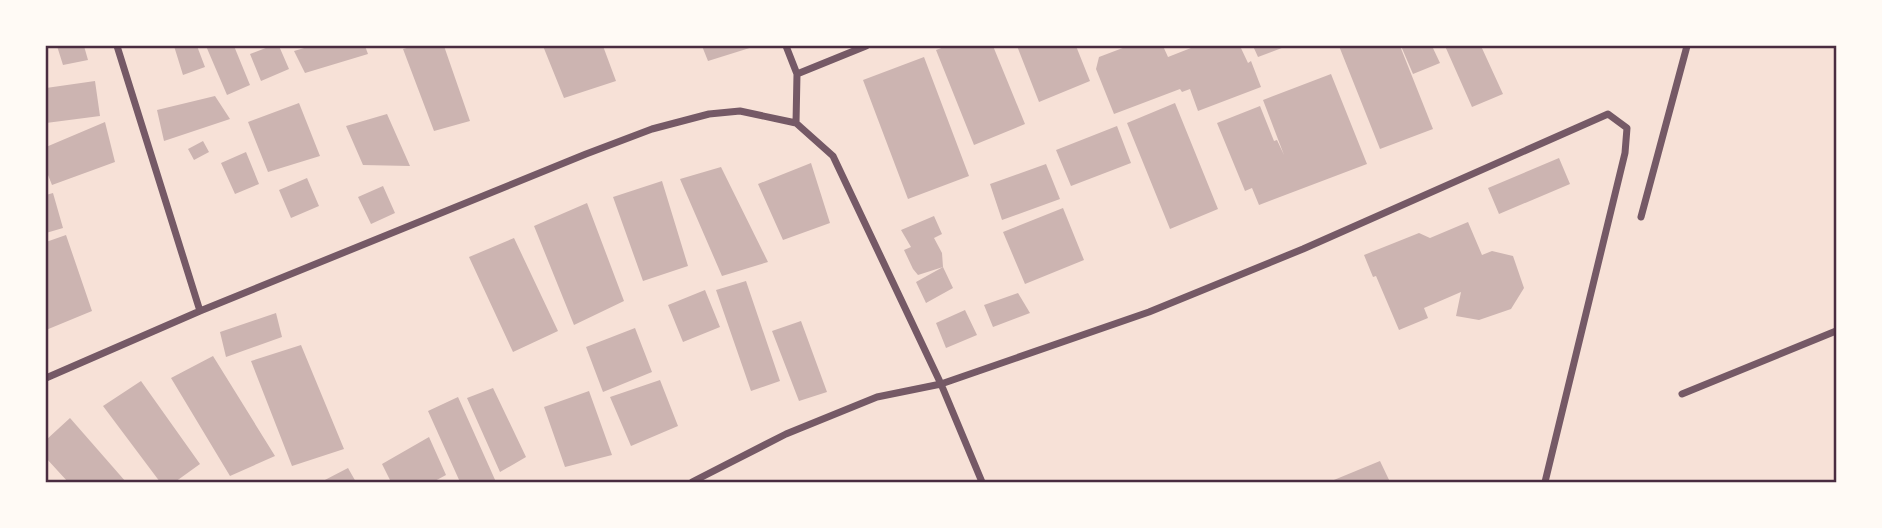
<svg xmlns="http://www.w3.org/2000/svg" width="1882" height="528" font-family="'Fira Sans Condensed',sans-serif">
<rect width="100%" height="100%" fill="#f7e1d7"/>
<path fill="#ccb4b1" d="M57 46H84L88 60 63 65Z
M174 46H197L205 67 183 75Z
M206 46H234L250 85 227 95Z
M271 46H279L289 69 261 81 250 54Z
M311 46H365L368 54 305 73 294 51Z
M414 46H444L470 121 434 131 403 49Z
M543 46H603L616 81 564 98Z
M702 46H756L708 61Z
M947 46H993L1025 124 974 145 936 50Z
M1017 46H1076L1090 81 1039 102Z
M1128 46H1163L1168 57 1196 46H1240L1248 63 1251 61 1261 87 1198 111 1190 89 1182 92 1180 89 1114 114 1096 69 1099 57Z
M1253 46H1287L1258 57Z
M1339 46H1400L1433 129 1380 149Z
M1401 46H1432L1440 63 1413 74Z
M1445 46H1481L1503 94 1472 107Z
M924 57 969 176 908 199 863 80Z
M1331 74 1367 164 1259 205 1252 188 1245 191 1217 123 1260 106 1274 141 1277 140 1284 155 1263 100Z
M95 81 100 116 46 123V88Z
M215 96 230 119 164 141 157 110Z
M299 103 320 156 268 172 248 122Z
M1175 103 1218 209 1170 229 1127 123Z
M387 114 410 166 363 165 346 126Z
M105 122 115 162 52 185 46 170V147Z
M1117 126 1131 163 1071 186 1056 150Z
M203 141 209 152 194 160 188 149Z
M246 152 259 184 235 194 221 163Z
M1559 158 1570 184 1499 214 1488 188Z
M811 163 830 223 783 240 758 184Z
M1046 164 1060 199 1002 220 990 184Z
M721 167 768 262 722 276 680 179Z
M307 178 319 206 291 218 279 190Z
M662 181 688 266 643 281 613 197Z
M383 186 395 213 371 224 358 197Z
M53 193 63 228 46 233V195Z
M587 203 624 301 574 325 534 226Z
M1063 208 1084 260 1025 284 1003 232Z
M934 216 942 234 934 238 942 253 943 267 953 288 926 303 916 282 943 267 918 275 913 269 904 250 911 247 901 230Z
M1468 222 1482 255 1492 251 1513 256 1524 288 1511 309 1479 320 1456 316 1461 292 1424 308 1428 318 1399 330 1376 276 1373 277 1364 255 1419 233 1430 238Z
M66 235 92 311 46 330V242Z
M514 238 558 331 513 352 469 257Z
M746 281 780 381 751 391 716 290Z
M705 290 720 327 683 342 668 305Z
M1018 293 1030 313 993 327 984 305Z
M965 310 977 335 946 348 936 323Z
M276 313 282 337 226 357 220 332Z
M801 321 827 392 799 401 772 331Z
M635 328 652 372 603 392 586 347Z
M301 345 344 449 292 466 251 361Z
M213 356 275 456 230 476 171 378Z
M660 380 678 426 631 446 610 397Z
M141 381 200 464 175 482H160L103 406Z
M493 388 526 457 500 472 467 398Z
M589 391 612 455 565 467 544 407Z
M458 397 496 482H460L428 411Z
M70 418 126 482H68L46 458V440Z
M429 437 446 475 433 482H391L382 464Z
M1380 461 1390 482H1329Z
M348 468 356 482H321Z"/>
<g fill="none" stroke-linecap="round" stroke-linejoin="round">
<path stroke="#755966" stroke-width="7" d="M117 46 200 311
M786 46 797 74 796 123
M797 74 866 46
M1641 217 1687 46
M46 378 200 311 586 154 652 129 709 114 740 111 796 123 833 156 941 384 982 482
M1682 394 1836 331
M692 482 786 434 877 397 941 384 1149 312 1303 249 1608 114 1627 128 1625 153 1545 482"/>
</g>
<rect width="1882" height="528" fill="none" stroke="#fffaf5" stroke-width="94"/>
<rect x="47" y="47" width="1788" height="434" fill="none" stroke="#4a2c40" stroke-width="2.5"/>
</svg>
